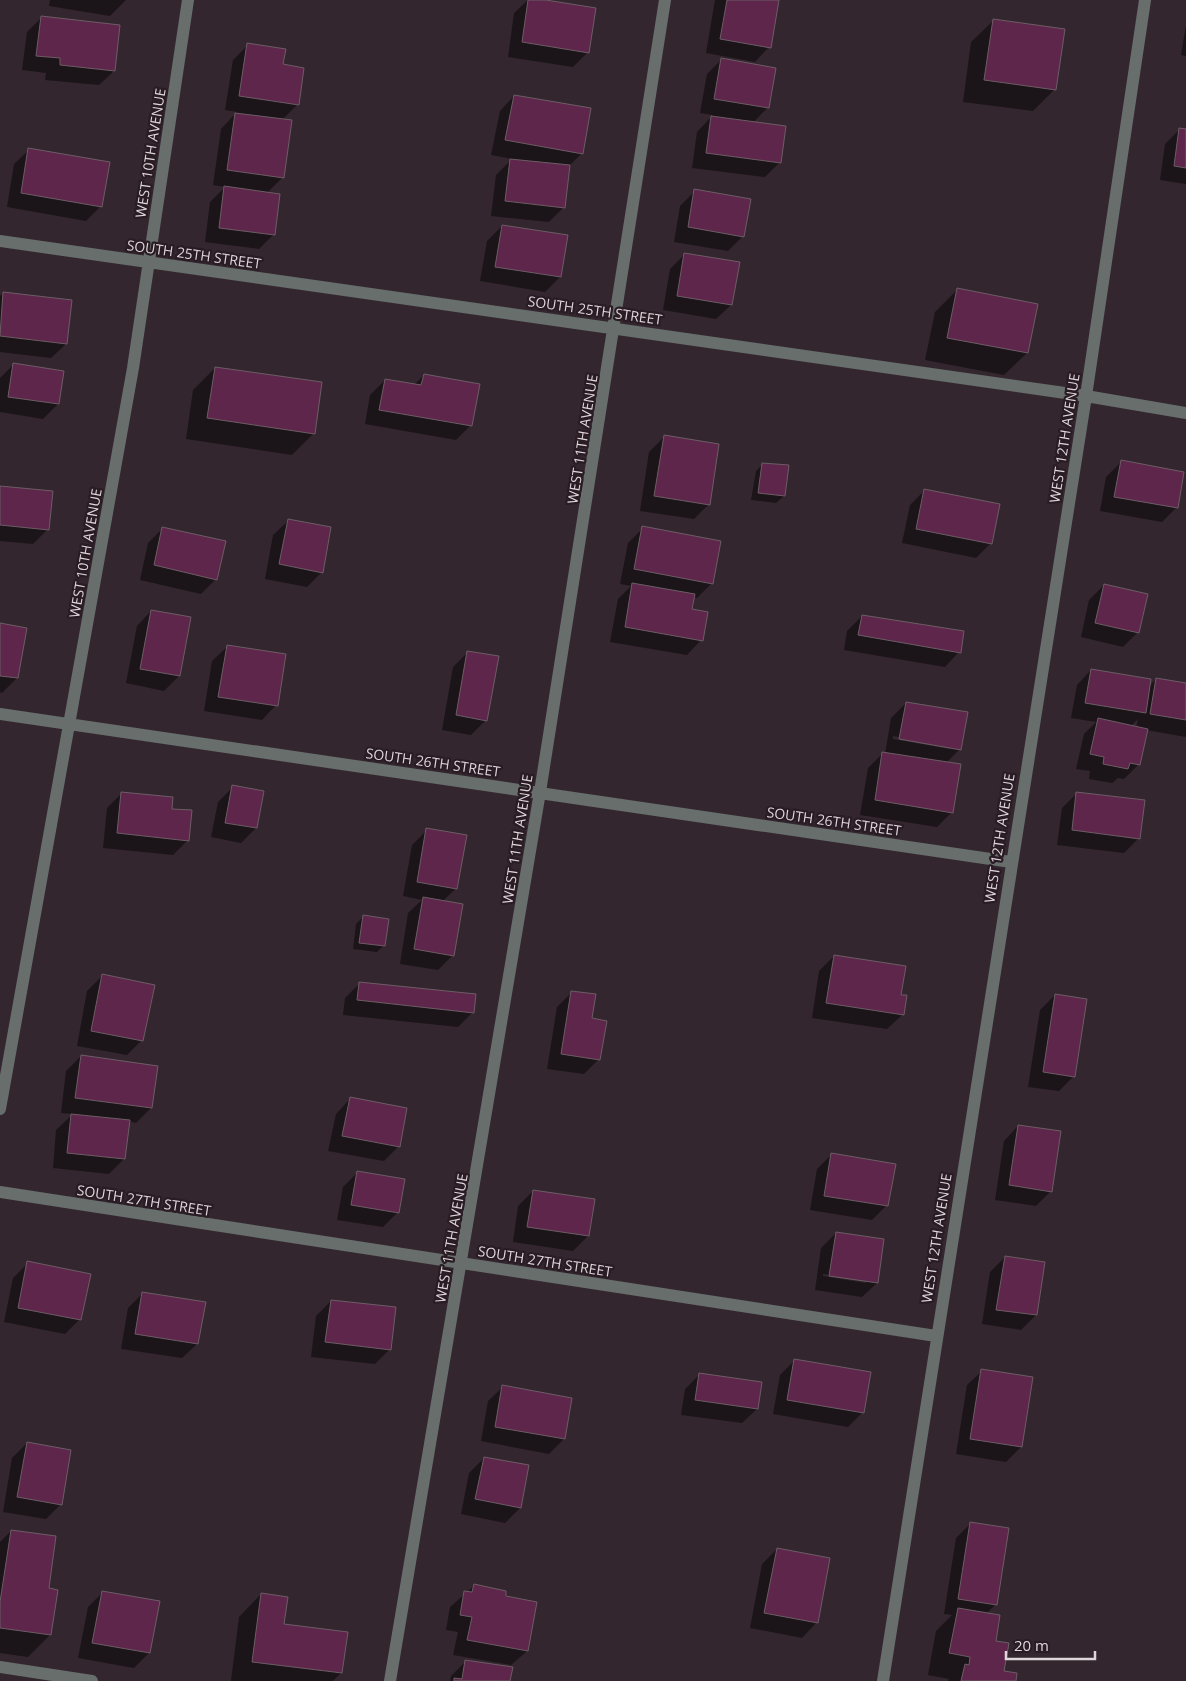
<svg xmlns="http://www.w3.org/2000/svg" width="1186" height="1681" font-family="'Open Sans',sans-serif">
<rect width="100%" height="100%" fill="#33262e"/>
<path fill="#0007" fill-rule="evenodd" d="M50 0H126L110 16 49 6Z
M528 0H538L588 52 573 67 508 57 514 13Z
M715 0H778L769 47 755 62 706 53Z
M41 18 114 71 99 85 45 80 46 73 22 70 27 32Z
M994 20 1055 89 1033 111 963 102 971 42Z
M1186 25V56L1181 55Z
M248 45 282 66 298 104 282 120 283 177 267 193 274 234 259 249 205 242 210 202 225 187 213 185 221 129 237 112 225 110 233 60Z
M721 60 768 107 753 123 780 162 765 177 692 168 697 132 713 115 700 113 707 74Z
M514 96 582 153 569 166 564 207 549 222 491 216 496 175 512 159 491 155 500 111Z
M1180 129 1186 130V184L1160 180 1165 144Z
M29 150 101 206 86 221 7 207 14 164Z
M695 191 743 236 728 251 674 242 680 206Z
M502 226 560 277 545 292 480 281 487 241Z
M685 254 731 305 716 319 663 310 670 269Z
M957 290 1036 305 1027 353 1004 375 925 360 935 312Z
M3 293 66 344 51 358 0 352V296Z
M14 364 58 404 43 419 0 412V378Z
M215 368 314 433 292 455 186 439 193 390Z
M424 375 471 425 456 440 365 424 370 395 385 380 414 385Z
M664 437 709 504 694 519 640 511 649 452Z
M1121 462 1177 507 1162 522 1100 511 1106 477Z
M763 464 784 496 776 503 751 500 756 471Z
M0 487 48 529 33 544 0 541Z
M925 490 991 543 976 558 902 543 910 505Z
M288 521 322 572 307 587 265 579 273 535Z
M163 528 216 579 201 594 140 580 148 543Z
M643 528 712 583 697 598 693 597 691 610 701 640 687 655 610 642 618 599 631 586 620 584 628 543Z
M1104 585 1138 632 1123 647 1081 637 1089 600Z
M151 611 179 676 164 691 126 683 137 626Z
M862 616 959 652 945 667 844 650 847 631Z
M0 625 17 678 2 693 0 692Z
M227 647 276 705 262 720 204 711 212 661Z
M468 652 486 720 471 735 442 730 453 667Z
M1091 670 1149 687 1156 679 1186 684V737L1146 730 1139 764 1124 779 1118 778 1112 783 1089 779 1090 771 1076 769 1084 734 1096 722 1071 718 1077 685ZM1138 719 1136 728 1131 726Z
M906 703 960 749 946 763 952 812 937 827 860 815 868 768 883 753 885 754 891 718ZM893 736 950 746V749L893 739Z
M233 787 262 792 256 828 241 843 211 837 218 802Z
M1077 793 1139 838 1124 853 1057 845 1062 808Z
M121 794 170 810 188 840 173 855 103 848 107 808Z
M427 830 456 888 443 901 452 956 438 970 400 964 408 913 422 900 403 896 412 845Z
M363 917 384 945 377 952 353 949 356 924Z
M834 956 900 996 902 1015 887 1029 812 1018 819 971Z
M102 976 142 1040 127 1055 77 1046 87 991Z
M360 983 473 1012 458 1027 343 1015 345 998Z
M572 992 590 1019 599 1059 584 1074 547 1069 557 1007Z
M1055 995 1074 1076 1059 1091 1028 1087 1040 1010Z
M81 1056 151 1108 136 1123 128 1121 124 1159 109 1174 53 1168 56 1130 73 1114 61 1113 66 1071Z
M350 1099 399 1146 384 1161 328 1151 336 1114Z
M1018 1126 1051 1191 1036 1206 995 1200 1004 1141Z
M832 1154 887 1205 872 1220 810 1210 817 1169Z
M358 1172 398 1212 383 1227 337 1220 343 1187Z
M533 1191 593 1200 588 1236 573 1251 513 1242 518 1206Z
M836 1233 877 1283 862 1297 815 1290 821 1248ZM823 1274 866 1280V1283L823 1276Z
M1005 1257 1036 1315 1021 1330 982 1324 990 1272Z
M28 1263 80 1319 65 1334 4 1322 13 1278Z
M143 1293 197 1344 182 1358 121 1349 128 1308Z
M331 1301 390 1349 375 1364 311 1357 316 1316Z
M795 1360 863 1412 848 1427 773 1414 780 1375Z
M982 1371 1021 1447 1006 1462 956 1454 967 1385Z
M700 1374 757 1409 742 1423 681 1415 685 1389Z
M503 1387 571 1399 564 1439 549 1454 481 1441 488 1401Z
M27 1443 61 1504 46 1519 3 1512 12 1458Z
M484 1458 520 1508 505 1523 461 1514 469 1473Z
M971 1523 996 1604 986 1614 1003 1672 1015 1681H948L949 1679 928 1675 936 1631 952 1615 944 1614 956 1538Z
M11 1531 47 1589 50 1635 28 1657 0 1653V1542Z
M777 1549 829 1559 816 1623 802 1638 750 1628 762 1564Z
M474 1586 504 1597 527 1651 511 1665 509 1681H450L451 1676 466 1661 510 1668 511 1665 453 1655 458 1632 446 1630 450 1607Z
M103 1592 149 1653 134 1668 78 1658 88 1607Z
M261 1594 283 1625 341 1673 333 1681H231L239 1617Z"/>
<path fill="#5f264c" stroke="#6c5d65" d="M528 0H546L596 8 589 53 522 42Z
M727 0H779L771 48 720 39Z
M41 16 120 25 115 71 60 65V58L36 56Z
M993 19 1065 29 1056 90 984 80Z
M247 43 286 49 283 64 304 68 299 105 239 96Z
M721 58 776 68 769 108 714 99Z
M514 95 591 108 583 154 505 140Z
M235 113 292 120 284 178 227 170Z
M711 116 786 126 781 163 706 153Z
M1179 128 1186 129V168L1174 166Z
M28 148 110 162 102 207 21 193Z
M510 159 570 165 565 208 505 201Z
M224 186 280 194 275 235 219 228Z
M694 189 751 199 744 237 688 227Z
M502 225 568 235 561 277 495 267Z
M684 253 740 262 732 305 677 296Z
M957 288 1038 304 1028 353 947 338Z
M3 292 72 300 67 344 0 336Z
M13 363 64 371 59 404 8 397Z
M215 367 322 382 315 434 207 418Z
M424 374 480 384 472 426 379 410 385 379 421 385Z
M664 435 719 444 710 505 654 496Z
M1121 460 1184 472 1178 508 1114 497Z
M762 463 789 465 785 496 758 493Z
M0 486 53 491 49 530 0 525Z
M924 489 1000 504 992 544 916 529Z
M288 519 331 527 323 573 279 564Z
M642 526 721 541 713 584 634 569Z
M162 527 226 541 217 580 154 565Z
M632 583 695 594 692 609 708 612 703 641 625 627Z
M1104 584 1148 594 1139 633 1095 623Z
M151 610 191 617 180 676 140 669Z
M862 615 964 631 961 653 858 635Z
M0 623 27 628 18 678 0 676Z
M227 645 286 654 278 706 218 697Z
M467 651 499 656 487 721 456 715Z
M1091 669 1151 679 1146 713 1085 703Z
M1156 678 1186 683V720L1150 714Z
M906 702 968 712 961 750 899 739Z
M1098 718 1148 729 1140 765 1130 763 1128 769 1103 764 1104 757 1090 754Z
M882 752 961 764 953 813 875 800Z
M232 785 264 791 257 828 225 823Z
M121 792 173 797 172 809 192 810 189 841 117 833Z
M1076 792 1145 800 1140 839 1072 830Z
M426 828 467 835 457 889 417 882Z
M423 897 463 904 454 956 414 949Z
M363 915 389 919 385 946 359 943Z
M834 955 906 966 901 995H907L904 1015 826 1003Z
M102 974 155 985 143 1041 91 1031Z
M359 982 476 994 474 1013 357 1000Z
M571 991 596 994 592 1018 607 1021 600 1060 561 1054Z
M1055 994 1087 999 1075 1077 1043 1072Z
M81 1055 158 1066 152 1108 75 1098Z
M350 1097 407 1108 400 1147 342 1136Z
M71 1114 130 1120 125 1159 67 1153Z
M1018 1125 1061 1131 1052 1192 1009 1185Z
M831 1153 896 1164 888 1206 824 1196Z
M357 1171 405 1179 399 1213 351 1205Z
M533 1190 595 1199 589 1236 527 1227Z
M836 1232 884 1239 878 1283 829 1276Z
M1005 1256 1045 1262 1037 1315 996 1310Z
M27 1261 91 1274 81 1320 18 1308Z
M142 1292 206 1302 198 1344 135 1334Z
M331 1300 396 1307 391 1350 325 1342Z
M794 1359 871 1372 864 1413 787 1400Z
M981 1369 1033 1377 1022 1447 970 1439Z
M699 1373 762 1382 758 1409 695 1400Z
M502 1385 572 1398 565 1439 495 1427Z
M27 1442 71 1450 62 1505 17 1497Z
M484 1457 529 1465 521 1508 475 1499Z
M970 1522 1009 1528 997 1605 958 1599Z
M11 1530 56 1536 49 1588 58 1590 51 1635 0 1628V1602Z
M777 1548 830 1558 818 1623 764 1613Z
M474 1584 506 1591V1596L537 1602 528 1651 467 1640 472 1617 460 1615 464 1591 472 1592Z
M102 1591 160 1601 150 1653 92 1643Z
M261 1593 288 1597 284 1624 348 1632 342 1673 252 1662Z
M958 1608 1000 1615 996 1641 1009 1643 1004 1671 1017 1673 1016 1681H961L965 1664 969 1665 970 1657 949 1653Z
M465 1660 513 1667 510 1681H454V1678L462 1679Z"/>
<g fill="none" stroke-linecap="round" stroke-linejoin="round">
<path stroke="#676e6b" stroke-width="12" d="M0 241 1086 396 1186 413
M0 714 1011 862
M0 1109 133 368 188 0
M0 1192 936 1336
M0 1667 92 1681
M390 1681 540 792 665 0
M883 1681 1086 396 1145 0"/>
</g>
<g text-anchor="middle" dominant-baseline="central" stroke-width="4.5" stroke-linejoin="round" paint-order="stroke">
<g font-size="14" fill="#dfd6db" stroke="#291c24">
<text transform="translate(150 153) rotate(-81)">WEST 10TH AVENUE</text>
<text transform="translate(194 254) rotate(8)">SOUTH 25TH STREET</text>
<text transform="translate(595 310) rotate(8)">SOUTH 25TH STREET</text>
<text transform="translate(1064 438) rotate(-81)">WEST 12TH AVENUE</text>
<text transform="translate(582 439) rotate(-81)">WEST 11TH AVENUE</text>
<text transform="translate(85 553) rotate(-80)">WEST 10TH AVENUE</text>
<text transform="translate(433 762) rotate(8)">SOUTH 26TH STREET</text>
<text transform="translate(834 821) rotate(8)">SOUTH 26TH STREET</text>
<text transform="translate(999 838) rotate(-81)">WEST 12TH AVENUE</text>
<text transform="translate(517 839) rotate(-81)">WEST 11TH AVENUE</text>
<text transform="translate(144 1200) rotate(9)">SOUTH 27TH STREET</text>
<text transform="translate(451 1238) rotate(-80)">WEST 11TH AVENUE</text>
<text transform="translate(936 1238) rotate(-81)">WEST 12TH AVENUE</text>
<text transform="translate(545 1261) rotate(9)">SOUTH 27TH STREET</text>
</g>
</g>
<path d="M1006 1651v8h89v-8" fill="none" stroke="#dfd6db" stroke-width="2.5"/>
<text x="1014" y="1651" font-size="15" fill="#dfd6db" stroke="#291c24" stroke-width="4" paint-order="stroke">20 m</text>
</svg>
